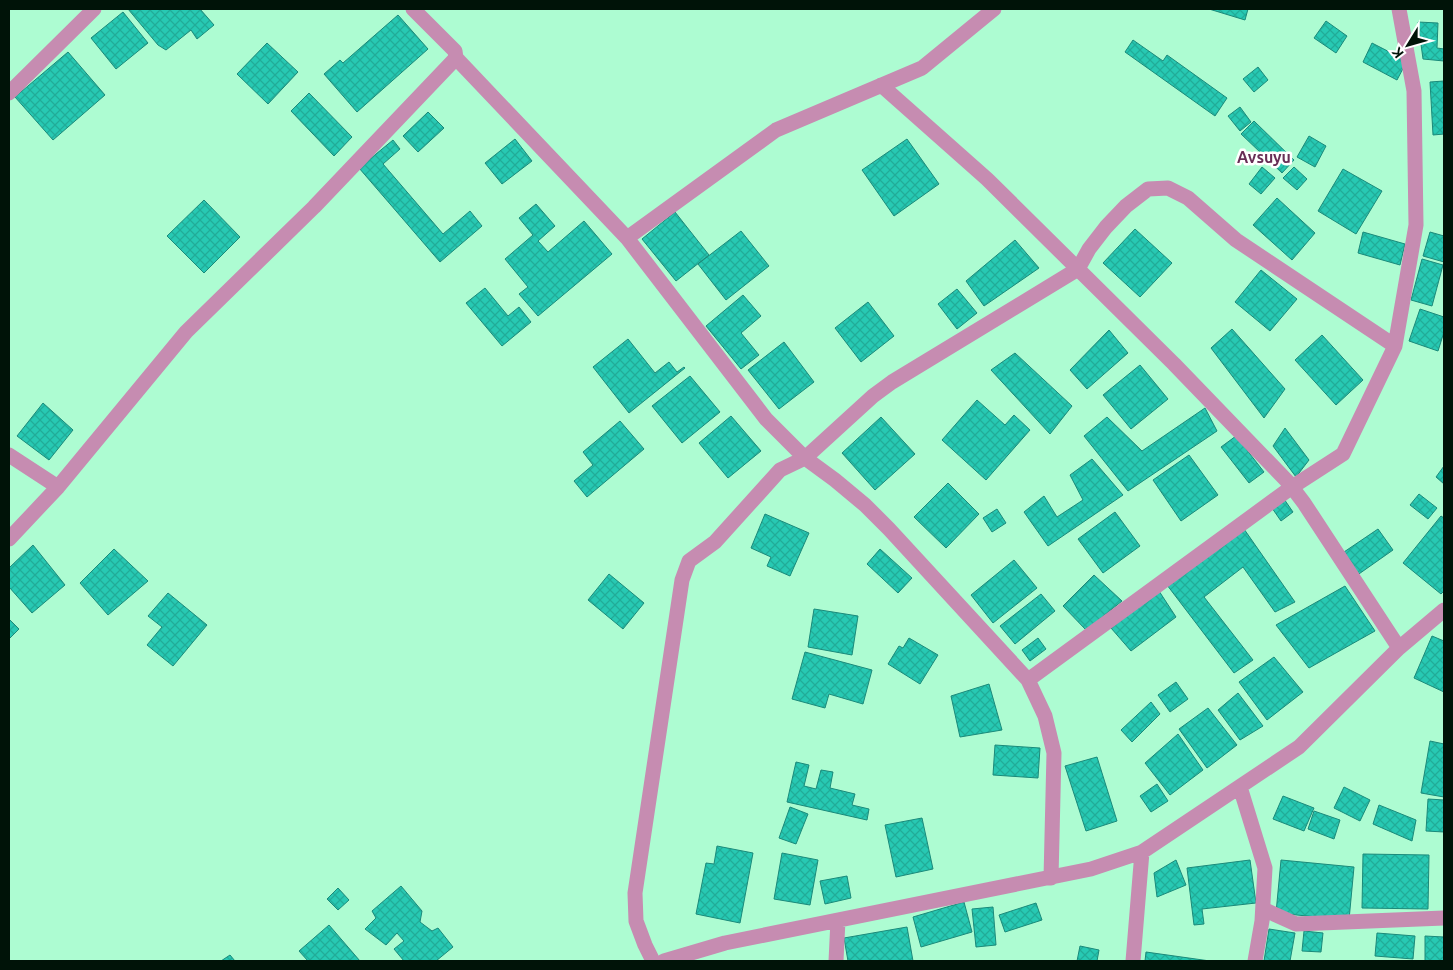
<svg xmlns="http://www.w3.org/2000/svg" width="1453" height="970" font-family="Ubuntu,sans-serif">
<defs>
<pattern id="building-cross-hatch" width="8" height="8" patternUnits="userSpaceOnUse" patternTransform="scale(1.25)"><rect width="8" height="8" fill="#27c9b3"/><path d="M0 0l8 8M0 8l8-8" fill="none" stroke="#21ac98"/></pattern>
</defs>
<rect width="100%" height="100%" fill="#adfcd2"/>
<path fill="url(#building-cross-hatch)" stroke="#1a8a7a" d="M128 9H200L214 25 197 39 191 30 166 50 158 45Z
M1209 9H1248L1245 20Z
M123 12 148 43 116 69 91 38Z
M398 15 428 49 357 112 324 74 340 60 343 63Z
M1326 21 1347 36 1336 53 1314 38Z
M1418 22 1438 23 1437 48 1444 49V61L1423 59Z
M1133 40 1163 61 1167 55 1227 98 1215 116 1125 52Z
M267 43 298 72 268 104 237 74Z
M1372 43 1407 61 1397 80 1363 62Z
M68 52 105 95 53 140 15 97Z
M1258 67 1268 80 1254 92 1243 79Z
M1444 81V134L1433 135 1430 82Z
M309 93 352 137 334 156 291 111Z
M1240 107 1251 122 1240 131 1228 116Z
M428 112 444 128 418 152 403 136Z
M1254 121 1294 160 1282 173 1241 134Z
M1309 136 1326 146 1315 167 1297 157Z
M515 139 532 161 502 184 485 163Z
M907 139 939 184 894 216 862 170Z
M393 140 400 149 383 164 443 234 470 211 482 226 440 262 359 168Z
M1262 167 1275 178 1261 194 1249 184Z
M1294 167 1307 179 1297 190 1283 178Z
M1343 169 1382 191 1356 234 1318 211Z
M1277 198 1315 233 1292 260 1253 225Z
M204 200 240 237 204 273 167 236Z
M536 204 555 226 538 241 548 252 584 221 612 254 538 316 519 294 528 287 505 259 533 235 519 218Z
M675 212 709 255 676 281 642 239Z
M1135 229 1172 263 1140 297 1103 263Z
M741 231 769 266 726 300 698 264Z
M1363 232 1405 244 1400 265 1358 253Z
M1430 232 1444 236V262L1423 256Z
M1015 240 1039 268 984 306 966 281Z
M1422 259 1443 265 1432 306 1411 300Z
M1261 270 1297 299 1270 331 1235 302Z
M485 288 508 316 519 307 531 322 502 346 466 303Z
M957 289 977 313 957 329 938 304Z
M743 295 761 316 741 333 759 355 741 369 706 326Z
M868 302 894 336 861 362 835 328Z
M1420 309 1444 317V332L1438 351 1409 341Z
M1232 329 1285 389 1264 418 1211 348Z
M1109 330 1128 353 1087 389 1070 370Z
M1322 335 1363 380 1336 405 1295 360Z
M628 339 655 373 669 362 677 372 684 367 685 368 629 413 593 367Z
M784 342 814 382 779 409 748 370Z
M1015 353 1072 406 1050 434 991 370Z
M1140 365 1168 399 1131 429 1103 395Z
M690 376 720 412 682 443 652 406Z
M977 400 1005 425 1014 415 1030 430 986 480 942 440Z
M43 403 73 430 49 460 17 436Z
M1205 408 1217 431 1128 491 1084 436 1107 417 1142 451Z
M731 416 761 451 728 478 699 443Z
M881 417 915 454 875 490 842 453Z
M620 421 644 449 587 497 574 481 593 465 583 452Z
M1285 428 1309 460 1296 477 1273 446Z
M1236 436 1264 472 1249 483 1221 447Z
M1189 455 1218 495 1181 521 1153 480Z
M1092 459 1123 495 1048 546 1024 512 1044 496 1057 517 1083 500 1070 475Z
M1444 466V484L1436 477Z
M948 483 979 514 946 548 914 517Z
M1419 494 1437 508 1428 519 1410 505Z
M1284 499 1293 512 1281 521 1272 508Z
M997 509 1006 523 992 532 983 518Z
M1115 512 1140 546 1103 573 1078 539Z
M765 514 809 533 790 576 767 566 771 557 751 548Z
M1441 516 1444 518V591L1441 594 1403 563Z
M1244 529 1295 602 1275 612 1243 567 1204 597 1253 660 1234 673 1167 585Z
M1378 529 1393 550 1356 576 1341 554Z
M33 545 65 585 32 613 9 587V568Z
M114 549 148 581 108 615 80 583Z
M880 549 912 578 898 593 867 564Z
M1014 560 1037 588 993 623 971 595Z
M609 574 644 603 623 629 588 600Z
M1094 575 1122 601 1086 630 1063 606Z
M1345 586 1375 631 1309 668 1276 625Z
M1159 591 1176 617 1131 651 1111 628Z
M168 593 207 625 173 666 147 645 162 627 148 616Z
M1041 594 1055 611 1015 644 1000 626Z
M814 609 858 616 852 655 808 647Z
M9 619 19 629 9 639Z
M1432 636 1444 641V692L1414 678Z
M909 638 938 655 920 684 888 664 899 646 903 648Z
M1038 638 1046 649 1030 661 1022 650Z
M805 652 872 670 863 704 829 694 825 708 792 699Z
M1274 657 1303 692 1267 720 1239 682Z
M1176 682 1188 699 1170 712 1158 695Z
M989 684 1002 730 960 737 951 696Z
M1238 693 1263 726 1240 740 1218 710Z
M1151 702 1160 714 1132 742 1121 730Z
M1208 708 1237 745 1207 768 1179 729Z
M1178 734 1203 770 1170 795 1145 763Z
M1430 741 1444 744V797L1421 793Z
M995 745 1040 748 1038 778 993 775Z
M1097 757 1117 821 1086 831 1065 766Z
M796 762 809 765 804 786 816 789 821 770 833 772 830 788 855 794 852 805 869 809 867 820 787 802Z
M1157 784 1168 801 1151 812 1140 796Z
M1344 787 1370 800 1360 821 1334 808Z
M1283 796 1314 808 1304 831 1273 819Z
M1428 799 1444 800V832L1426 831Z
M1379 805 1416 820 1412 841 1373 824Z
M790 807 808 814 796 844 779 838Z
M1314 811 1340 820 1334 839 1308 829Z
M922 818 933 869 896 877 885 825Z
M717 846 753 853 740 923 696 914 706 863 714 864Z
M782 853 818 860 810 905 774 899Z
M1363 854 1429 855 1428 909 1362 908Z
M1176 860 1186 885 1157 897 1154 873Z
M1250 860 1256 903 1202 909 1204 924 1194 925 1187 868Z
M1281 860 1354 867 1349 920 1276 913Z
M847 876 851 898 825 904 820 881Z
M401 886 422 911 420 922 432 931 438 928 453 947 436 961H404L394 949 404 941 397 933 386 945 365 929 376 918 372 911Z
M338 888 349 900 338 910 327 899Z
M964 902 972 932 921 947 913 917Z
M1036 903 1042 920 1005 932 999 915Z
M993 907 996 945 976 947 972 909Z
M329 925 360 961H308L299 951Z
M907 927 913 961H848L844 938Z
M1269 929 1295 933 1290 961H1264Z
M1304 931 1323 933 1321 952 1302 951Z
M1377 933 1415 936 1413 959 1375 956Z
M1425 936 1444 937V961H1425Z
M1080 946 1099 950 1097 961H1077Z
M1146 952 1210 961H1145Z
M230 955 235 961H221Z"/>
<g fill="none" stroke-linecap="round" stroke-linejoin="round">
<path stroke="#c68cb1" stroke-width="15" d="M413 9 455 51 456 58 627 238 766 419 805 458 835 480 865 505 889 529 1028 680 1045 716 1054 753 1051 878
M881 85 987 179 1174 364 1288 482 1304 503 1399 648
M9 93 94 9
M627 238 776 130 922 68 994 9
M9 455 58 487
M9 539 58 487 186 332 314 207 456 58
M1028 680 1292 487 1343 454 1395 346 1416 225 1414 91 1399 9
M1240 787 1265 868 1262 921 1255 961
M1263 909 1296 924 1444 918
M653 961 645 945 636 921 635 893 682 580 689 561 715 542 780 470 805 458 873 396 892 382 1078 269 1089 249 1106 227 1126 206 1148 189 1168 188 1188 198 1236 240 1395 346
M664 961 725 943 1091 869 1142 852 1299 747 1399 648 1444 610
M836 961 838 920
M1133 961 1142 852"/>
</g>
<g text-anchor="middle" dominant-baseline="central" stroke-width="5" stroke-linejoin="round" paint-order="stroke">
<g font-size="16" font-weight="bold" fill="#682e56" stroke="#fff">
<text x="1264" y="157">Avsuyu</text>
</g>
</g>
<rect width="1453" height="970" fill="none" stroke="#001308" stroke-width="20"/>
<g transform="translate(1408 45) rotate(233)" stroke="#ffffff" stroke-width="4" paint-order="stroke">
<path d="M0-4L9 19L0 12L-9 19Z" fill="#001308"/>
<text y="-8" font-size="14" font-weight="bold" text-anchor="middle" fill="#001308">K</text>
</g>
</svg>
